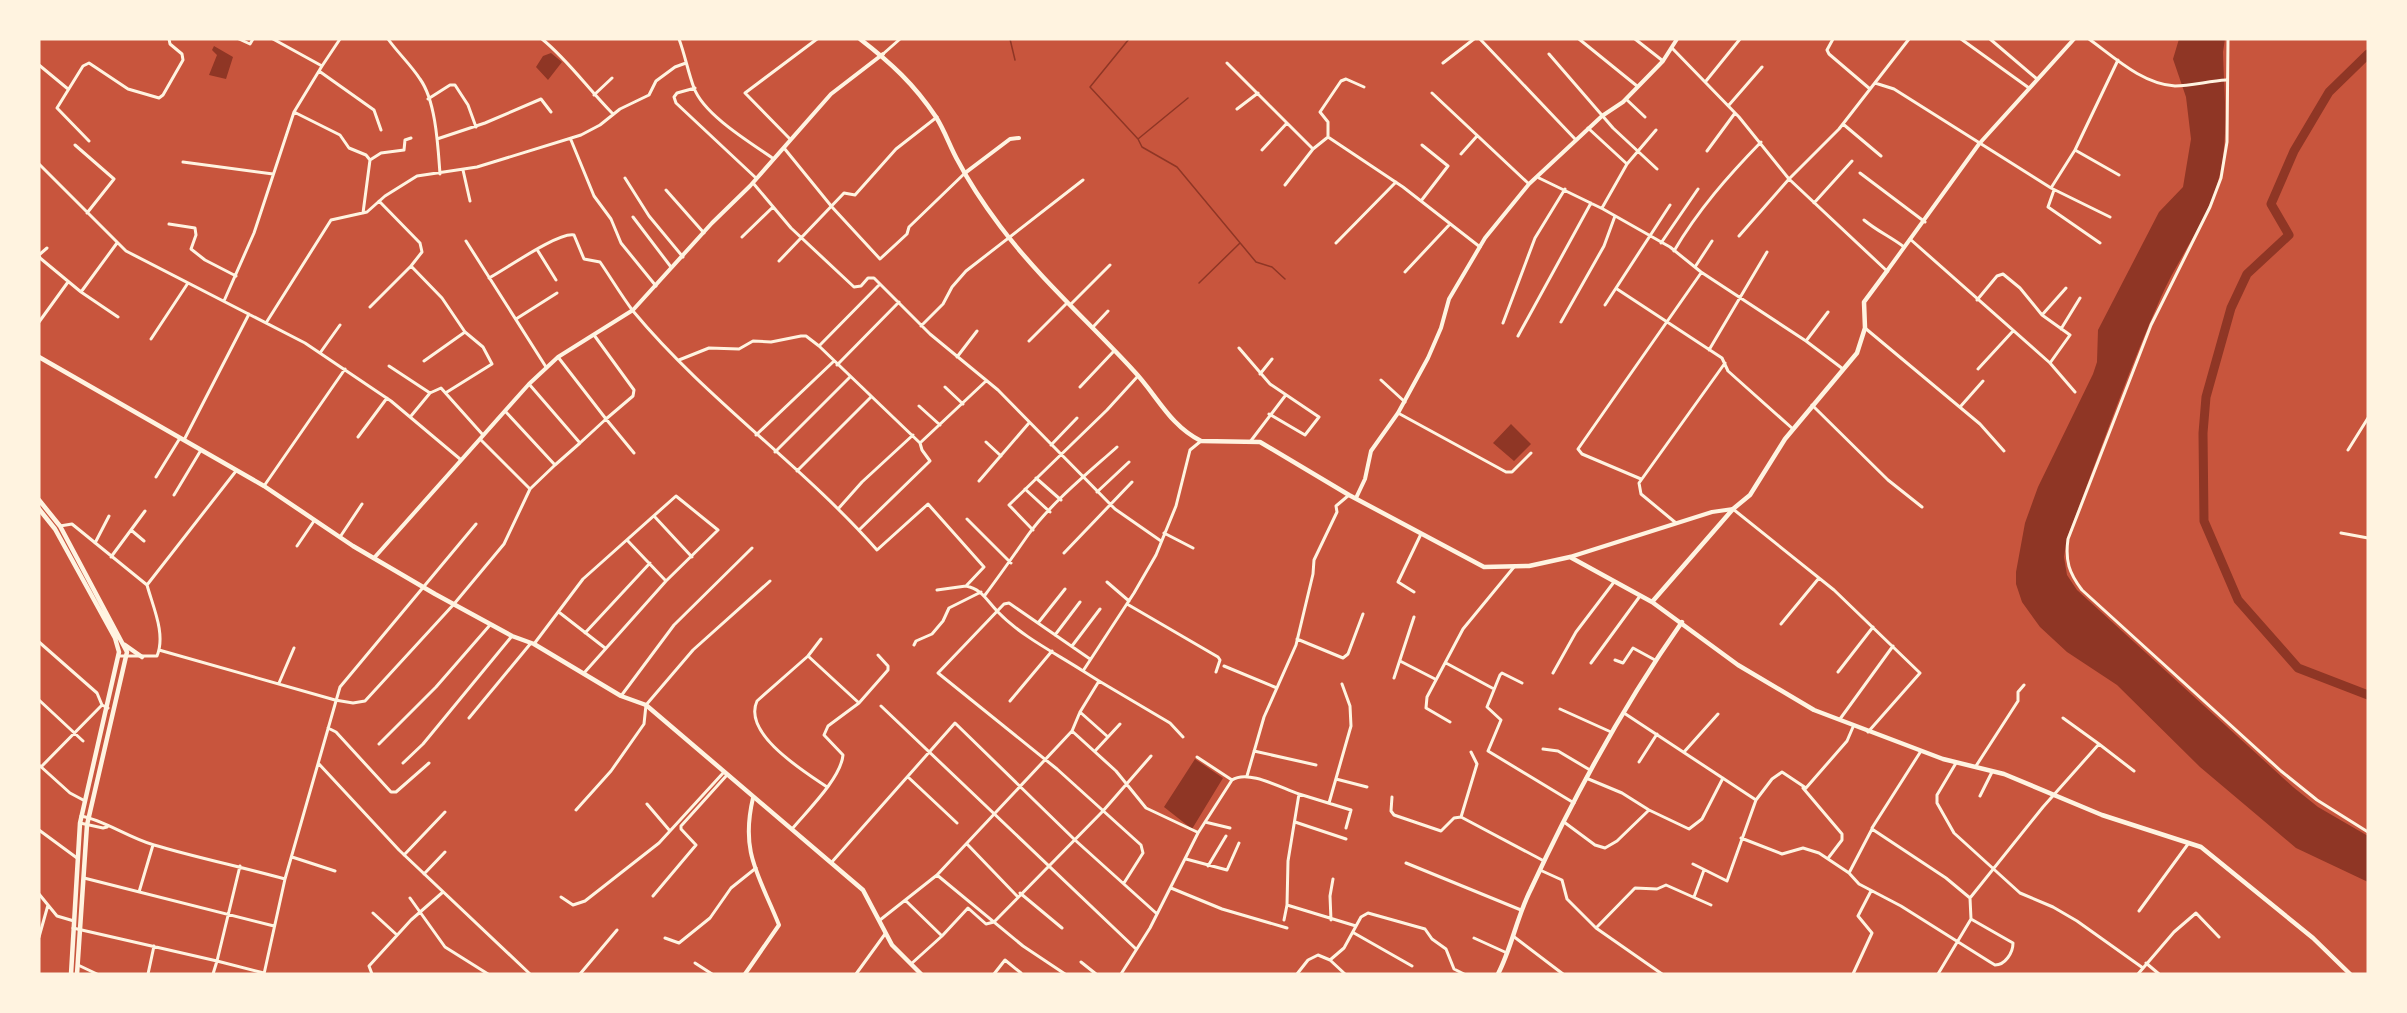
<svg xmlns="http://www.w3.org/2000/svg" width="2407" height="1013" font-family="Merriweather,serif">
<rect width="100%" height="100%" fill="#c8553d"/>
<path fill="#8f3625" d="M2179 39H2225L2223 52C2224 93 2229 134 2220 174 2210 218 2179 256 2161 297 2126 376 2098 458 2067 538L2064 557 2067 575 2077 590 2293 787 2318 807 2368 836V882L2296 848 2200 767 2117 685 2067 652 2040 627 2022 602 2016 584V572L2025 523 2038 487 2093 374 2097 362 2098 330 2159 212 2183 187 2191 139 2186 97 2173 59Z
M214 46 233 57 226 79 209 75 217 55 212 50Z
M551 53 562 62 548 80 536 67 543 56Z
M1511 424 1531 444 1514 461 1493 443Z
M1195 759 1223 778 1192 829 1164 807Z"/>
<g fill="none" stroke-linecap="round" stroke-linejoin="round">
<path stroke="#8f3625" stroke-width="1.5" d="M1010 39 1015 60
M1129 39 1090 87 1138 139 1142 147 1177 167 1256 262 1272 267 1285 279
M1138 139 1188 98
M1199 283 1240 243"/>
<path stroke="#8f3625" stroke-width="9" d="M2368 54 2329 92 2294 151 2271 204 2289 235 2247 274 2231 308 2206 397 2203 433 2204 521 2238 600 2298 668 2368 695"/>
<path stroke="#fff3e0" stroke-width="3" d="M239 39 250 44 253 39
M273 39 322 66 340 39
M388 39C398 53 411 65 420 79 436 101 438 147 440 174
M542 39C569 61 588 89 613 114
M679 39C685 55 688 72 694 88 704 115 751 143 774 159
M1480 39 1576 140
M1579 39 1637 86
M1635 39 1663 61
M1833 39 1827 50 1829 54 1870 89
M1961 39 2029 88
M1990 39 2037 79
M2089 39C2114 57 2142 84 2175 86 2191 86 2209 81 2226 80
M2228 39 2227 142 2221 178 2210 207 2151 325 2068 539C2065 561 2069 573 2082 590L2281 771 2317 800 2368 832
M1672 48 1739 117 1789 179 1887 271
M883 54 900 39
M1549 54 1613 128 1657 169
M2118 60 2075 150 2119 175
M1227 63 1313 149 1328 137 1403 187 1480 247
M1443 63 1474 39
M39 65 68 89
M319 71 374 110 381 130
M1706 81 1740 39
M1875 83 1894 89 2051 188 2110 217
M695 88 677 93 674 97 676 103 756 178
M1432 93 1529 184
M594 95 612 78
M428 99 450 85H455L468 105 476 127
M1626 99 1645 117
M1729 105 1762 67
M1237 109 1258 93
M294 112 340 135 349 148 366 155 370 160
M1843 124 1881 156
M1588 128 1627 164
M1328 137V122L1320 112 1341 81 1346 79 1364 87
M437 139 485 123 541 99 551 112
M790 139 745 93 817 39
M571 140 594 196 611 219 621 243 656 286
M89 141 57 108 83 66 89 63 128 89 159 98 163 95 183 60 182 54 170 44 169 39
M75 145 114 179 87 213
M784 148 832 207 880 259 907 234 909 227 965 173
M1262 150 1287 123
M1707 151 1735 113
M1461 154 1477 136
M370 160 381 153 404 150 405 140 411 138
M183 162 273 174
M39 164 126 251 305 343 391 401 460 459
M463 170 470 201
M1860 173 1925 222
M625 178 649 216 683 257
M1539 178 1603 209 1670 247 1701 272 1806 341 1843 369
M753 183 791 228 854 287 861 286 868 278H874L930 334 998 390 1115 509 1161 541
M1285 185 1313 149
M2051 188 2075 150
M666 190 704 233
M2054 190 2048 207 2100 243
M379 201 420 243 422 252 411 266
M1421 201 1448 166 1422 145
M1814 203 1852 161
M1602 208 1627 164 1656 130
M363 213 370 160
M633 217 671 267
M1864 220C1877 231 1891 237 1904 247
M169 224 195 228 196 235 191 249 205 260 236 276
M1739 236 1789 179 1839 129 1909 39
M742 237 773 207
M1910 239 2050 363 2070 335 2042 315 2020 288 2003 274 1997 276 1977 300
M466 241 546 367
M1336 243 1396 182
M1661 243 1698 189
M47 248 39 255 40 258 81 292 118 317
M538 251 556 280
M1674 251C1698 210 1728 176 1761 142
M779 261 844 193 855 195 896 149 937 117
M1695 267 1712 241
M1405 272 1450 224
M489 278C506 269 558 232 574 235L584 259 600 262C611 278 621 295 633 311 706 399 802 465 877 550L928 504 984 567 966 586C982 589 987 601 998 612 1021 636 1055 653 1083 671
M1617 289 1722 358 1728 371 1793 429
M81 292 117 243
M224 301 254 233 294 112 322 66
M1071 304 1110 265
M1605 305 1670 205
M370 307 411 266 442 298 465 332 483 347 492 364 447 392
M2042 315 2066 288
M516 319 557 293
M39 322 68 282
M1561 322 1604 246 1615 216
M266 323 331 220 367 212 385 196 417 176 477 167 581 135 600 125 620 109 649 95 656 81 675 67 686 63
M1503 323 1535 238 1565 189
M921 326 943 304 952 287 966 271 1083 180
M1093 327 1108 311
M1865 328 1980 424 2004 451
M2061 329 2080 298
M1518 336 1591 203
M151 339 188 283
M1029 341 1067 303
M1806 341 1828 312
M819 346 880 284
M1239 348 1270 384 1319 417 1305 435 1269 414
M1709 350 1767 252
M320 353 340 325
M558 357 606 419 633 396 634 390 594 335
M957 357 977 331
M679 360 709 348 739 349 753 341 771 342 801 336H806L819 346 920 443 922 450 930 461 859 530
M424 361 465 332
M2050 363 2075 392
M837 365 899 302
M389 366 430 393
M1978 369 2013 331
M1260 374 1272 359
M1381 380 1405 402
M529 384 580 443 555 465
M945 387 963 404
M1080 387 1114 351
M1812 405 1888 480 1922 507
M919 406 940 425
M1960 407 1983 381
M1398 413 1506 472H1512L1531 453
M411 416 430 393 441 388 483 435
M756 435 833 362
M358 437 387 398
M480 439 530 489 555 465 505 411
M184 440 249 314
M986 442 1001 456
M1250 442 1285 396
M580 443 606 419 634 453
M920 443 986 381
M1051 445 1077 418
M2348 450 2368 418
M775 452 850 377
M797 471 871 397
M156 477 180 438
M1036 478 1061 500
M1641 479 1582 454 1578 449 1701 273
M979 481 1029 423
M264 486 345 369
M1025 489 1050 512
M1097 492 1129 462
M174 495 201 450
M838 509 862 482 913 435
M1733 509 1834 590 1920 673 1868 732
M654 516 692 557
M967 519 1011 563
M1676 523 1641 494 1639 483 1725 363
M60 526 72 524 147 585
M131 530 144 541
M1033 530 1009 505 1107 410 1138 376
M1164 533 1193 548
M2341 533 2368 538
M340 537 362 504
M627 540 666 581
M95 543 109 516
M297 546 314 521
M1064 553 1132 482
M111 557 145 511
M1107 582 1129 601
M937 590 966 586
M1414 592 1398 582 1421 534
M985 595C1000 575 1014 555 1028 535 1051 503 1088 473 1117 447
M1127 604 1218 657 1220 660 1216 672
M560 613 605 648
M1038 623 1065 589
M1781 624 1819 578
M585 633 650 563
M1055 635 1080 602
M1297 639 1343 658 1348 654 1363 614
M39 642 97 693 102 705 108 708
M534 644 583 579 676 496 718 530 666 581 584 673
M914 645 916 641 932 634 943 621 949 608 981 592
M1072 646 1100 609
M159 650 335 700 353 703 365 701 454 604 504 544 530 489
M119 656H157C166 634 153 607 147 585L236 471
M808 656 821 639
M1090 659 1009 603 1004 604 938 673 1057 769 1141 845 1143 853 1124 883
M1615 660 1623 663 1633 648 1655 660
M1400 661 1435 679
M1446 663 1494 689
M1591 663 1640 596
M1224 666 1277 688
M1838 672 1873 627
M1553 673 1576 632 1614 582
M1394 678 1414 617
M1099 681 1170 723 1183 737
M279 683 294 648
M1522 683 1502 673 1500 675 1487 707 1501 720 1488 751 1574 803
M621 696 674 625 752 548
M39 700 83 741
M1010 701 1052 651
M859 703 888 670V666L878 655
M881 706 1135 948
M1560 709 1611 732
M1080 712 1108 737
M1624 713 1756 800 1772 779 1782 772 1806 788 1847 741 1853 727
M469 718 531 643
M2063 718 2099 744
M1840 719 1893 646
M1450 722 1426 708 1427 697 1463 629 1514 567
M328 728 336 732 391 792H396L429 763
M1072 731 1116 771 1146 808 1197 832
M379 744 436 687 490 625
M1543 749 1558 751 1590 770
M1095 751 1120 724
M1254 751 1316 765
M1684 752 1718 714
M1197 757 1232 780
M1639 762 1657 734
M403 763 423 744 512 636
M1956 763 1937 795V803L1954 833 2020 893 2053 907 2077 921 2143 968
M319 764 399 850 530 974
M39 765 70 793 85 801
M1976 766 2018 701V692L2024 685
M41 767 102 705
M1247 776 1264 717 1296 645 1313 574 1314 560 1337 512 1336 506 1349 495
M908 777 957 823
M1586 778 1622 793 1649 810 1689 829 1702 819 1723 778
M1336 779 1367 787
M1803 788 1842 834V840L1829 857
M1299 794 1351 810 1346 828
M1980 796 1992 772
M1392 797 1391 811 1394 815 1441 831 1454 818 1461 817 1544 861
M1329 803 1351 726 1350 706 1342 684
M647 804 670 831
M576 810 611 771 644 724 646 705 693 650 770 581
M81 816C104 820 129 838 154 845 198 858 242 867 285 879L264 974
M1461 817 1477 764 1471 752
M1205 822 1230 828
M1295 822 1346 839
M1564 822 1595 845 1605 848 1617 841 1649 810
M80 823 103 828 107 827
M1872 828 1921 751
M792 829C807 811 841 778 843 755L824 735 828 726 859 703 808 656 757 701C742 734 805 772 827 787
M39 830 77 858
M1741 838 1782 854 1803 848 1819 853 1849 873 1872 829 1946 878 1970 898
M967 844 1017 896
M404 855 445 812
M292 857 335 871
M1186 859 1227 870 1239 843
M831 863 955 723 1075 840 1156 913
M1406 863 1521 910
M1693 864 1727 881 1756 800
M240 866 217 961 264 973
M1208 866 1226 836
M1540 870 1562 880 1567 899 1596 928 1662 974
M1849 873 1859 884 1901 906 1990 962 1995 965C2005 965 2013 953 2013 943L1971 919
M424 874 445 852
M937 875 1023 946 1065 974
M84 878 274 926
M285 879 340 687 476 524
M1171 888 1222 909 1287 928
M139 892 153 845
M1020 893 1062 928
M39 894 57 916 74 921
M653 896 696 845 681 829V826L727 775
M561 897 573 905 585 901 659 843 724 772
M1694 897 1704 870
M410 898 445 947 488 974
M905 900 942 936 911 964
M2139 911 2188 844
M373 913 397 935
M880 920 937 875 1072 731 1080 712 1099 681 1083 671 1134 593 1156 555 1176 506 1190 450 1201 441
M1284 920 1287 905
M1331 920 1330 896 1333 879
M73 928 217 961 213 974
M1596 928 1635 888 1657 889 1666 885 1711 905
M1354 933 1412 966
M942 936 968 908 986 924 994 922 1103 811 1151 756
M1513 936 1563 974
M39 937 48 905
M665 938 679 943 710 918 731 888 756 868
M1474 938 1507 953
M1330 960 1344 948 1361 917 1368 913 1425 929 1432 939 1446 949 1454 969 1464 974
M1081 962 1096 974
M695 963 712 974
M2146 963 2159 974
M78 965 97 974
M148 974 154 946
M372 974 369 966 411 920 443 892
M580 974 617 930
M856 974 885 934
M994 974 1005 960 1021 973
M1121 974 1150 928 1198 833 1232 780C1248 769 1281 788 1299 794L1288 861 1287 905 1356 926
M1297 974 1308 960 1318 955 1330 960 1345 974
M1853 974 1872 933 1858 916 1871 891
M1938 974 1971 919 1970 898 2043 807 2099 744 2134 771
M2138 974 2174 932 2196 913 2219 937"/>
<path stroke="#fff3e0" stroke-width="4" d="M965 173 1010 139 1019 138
M1887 271 1979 144 2074 39
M1356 498 1365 479 1371 451 1398 413 1428 358 1441 328 1449 299 1485 238 1529 184 1602 116 1623 102 1663 61 1677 39
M1570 557 1712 512 1733 509
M374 558 529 384 558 357 633 310 712 223 750 186 831 94 883 54
M745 974 779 925C759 875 740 853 753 798"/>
<path stroke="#fff3e0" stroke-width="4.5" d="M860 39C891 63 914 84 936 117 945 131 950 147 958 161 970 184 985 206 1000 226 1039 278 1089 322 1133 370 1157 395 1169 425 1201 441L1260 442 1349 495 1484 567 1529 566 1570 557 1652 602 1738 665 1814 710 1943 759 2004 774 2102 815 2201 847 2313 938 2350 974
M39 500 60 526 127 652 87 825 77 974
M39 509 55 529 115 638 119 652 80 823 71 974
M1652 602 1733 509 1750 495 1785 439 1857 353 1865 328 1864 302 1887 271
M125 645 142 657
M1498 974C1512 947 1517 916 1531 889 1574 796 1623 706 1682 622"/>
<path stroke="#fff3e0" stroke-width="4.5" d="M39 357 264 486 353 546 435 594 512 636 534 644 621 696 646 705 863 890 892 945 921 974"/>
</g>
<rect width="2407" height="1013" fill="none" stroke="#fff3e0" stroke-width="81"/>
</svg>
